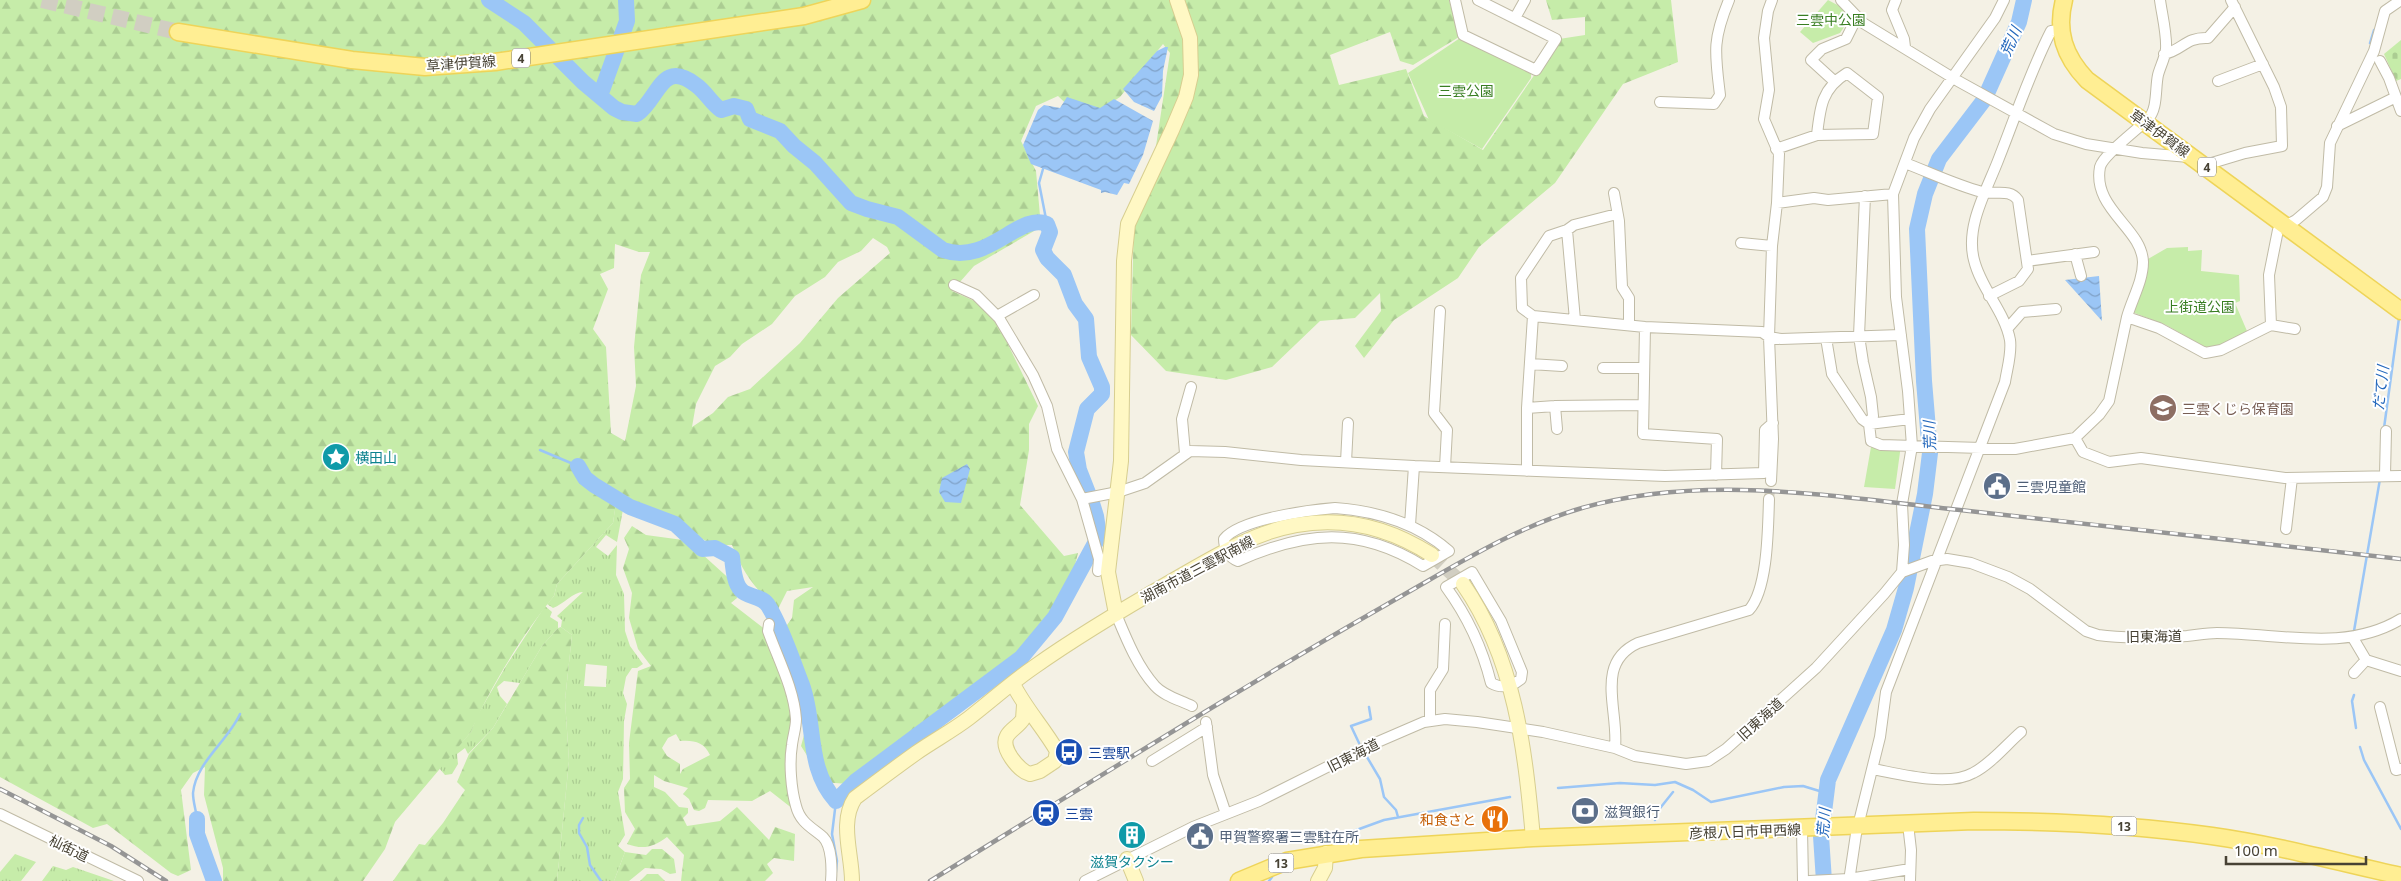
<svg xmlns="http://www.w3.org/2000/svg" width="2401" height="881" font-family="'Noto Sans','Noto Sans JP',sans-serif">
<defs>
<pattern id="grass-tufts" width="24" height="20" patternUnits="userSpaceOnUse" patternTransform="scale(1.25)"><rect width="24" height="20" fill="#c6eca9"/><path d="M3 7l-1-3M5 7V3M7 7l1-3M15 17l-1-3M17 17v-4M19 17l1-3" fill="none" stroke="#abcc92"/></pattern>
<pattern id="forest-firs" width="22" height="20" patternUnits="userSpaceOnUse" patternTransform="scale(1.25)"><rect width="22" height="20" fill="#c6eca9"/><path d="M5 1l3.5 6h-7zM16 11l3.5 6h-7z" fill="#abcc92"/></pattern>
<pattern id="cemetery-stones" width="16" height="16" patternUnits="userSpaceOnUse" patternTransform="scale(1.25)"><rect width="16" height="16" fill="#c6eca9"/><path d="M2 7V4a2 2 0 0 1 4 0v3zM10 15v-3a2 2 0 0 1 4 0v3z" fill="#abcc92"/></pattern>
<pattern id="water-waves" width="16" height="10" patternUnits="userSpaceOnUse" patternTransform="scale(1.25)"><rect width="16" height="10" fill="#9bc6f6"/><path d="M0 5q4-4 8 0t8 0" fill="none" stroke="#80a2c8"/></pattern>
</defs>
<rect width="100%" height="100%" fill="#f4f1e5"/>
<path fill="url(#grass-tufts)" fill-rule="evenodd" d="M623 495 631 499 624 504 617 542 606 535 596 547 608 556 617 545 616 575 624 594 625 631 630 646 643 664 637 668H632L626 677 623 693 627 704 624 721 623 779 618 792 625 835 618 846 625 852 614 881H557L569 761 565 700 572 635 561 627 562 620 557 616 583 592C573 592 564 604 553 608L547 604 554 596 557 584 613 523 616 502ZM586 664 607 666 606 687 584 686Z
M545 606 552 612 550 617 558 622V628L542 646 520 683 504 681 497 687 500 696 507 704 493 728 468 754 465 748 457 754 458 764 452 774 445 775 439 768 471 732 477 716 506 666Z
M15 854 36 862 21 881H0V872Z
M53 866 66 870 73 867 114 881H42Z"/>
<path fill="url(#forest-firs)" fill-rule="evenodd" d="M0 0H1449L1459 37 1413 65 1400 61 1390 32 1330 55 1339 85 1406 69 1424 116 1483 150 1559 39 1585 35V17L1552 20 1546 0H1671L1678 62 1623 84 1555 183 1479 247 1458 278 1394 320 1364 358 1355 346 1381 311 1380 293 1355 318 1320 321 1272 367 1226 380 1166 371 1131 335 1134 221 1150 186 1170 53 1163 44 1120 97 1084 121 1058 96 1036 106 1021 141 1036 171 1041 227 974 266 952 291 979 303 1000 328 1038 406 1029 424V450L1020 505 1064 556 1078 553C1068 593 1064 609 1037 642L876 766 849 784 821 782 814 776 808 757 801 746 806 728 805 701 777 639 792 618 794 600 813 587 787 591 778 609C754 588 744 574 732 545H714L665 520 654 510 623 496 616 503 613 523 557 584 554 596C525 631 488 690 471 732L395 822 385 849 363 881H223V868L204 795 205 767 193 773 181 790 191 870 178 876 171 873 107 824 93 828 0 777ZM873 238 887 247 890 253 838 298 800 343 750 389 728 397 713 413 692 427 696 404 715 366 730 357 742 344 772 324 795 296 825 277 838 262 861 251ZM615 244 639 252H650L641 275 634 347 636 386 625 441 611 433 606 347 593 329 608 289 600 274 614 268Z
M632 526 646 535 683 540 691 544 735 584 737 598 731 603 766 630 779 668 799 696 792 729 793 809 770 791 752 801 708 800 705 808 699 811 694 810 689 799 683 794 688 788 664 781 654 775V787L665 792 679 807 688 808V813L683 818 687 826 720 821 737 807 769 840 775 827 795 834 794 861 774 858 767 864 773 873 765 881H681L684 855 667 837C654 847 643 850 627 844L635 829 625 812 624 788 630 779 629 743 638 671 651 666 638 649 629 618 632 593 623 568 629 549 624 538ZM676 734 680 741C694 740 704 742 710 755L683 769 680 774V764L667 756 662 748 668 738Z
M561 627 572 635 565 700 569 761 557 881H393L419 844 425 845 443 823 465 790 457 782 469 754 493 728 542 646 558 628Z
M652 849H662L674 859 676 873 670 874 661 869 645 868 629 881H614L625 852 646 855Z
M647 874H658L665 881H640Z"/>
<path fill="url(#cemetery-stones)" d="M2401 40V79L2396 81 2384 54Z"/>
<path fill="#c6eca9" d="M1828 0 1843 8 1848 21 1840 33 1813 43 1800 32Z
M1460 38 1531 71V78L1482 149 1429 120 1408 73Z
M2188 247V251L2202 250 2201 271 2239 275 2240 301 2235 303 2247 331 2223 344 2212 347H2205L2166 325 2132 312 2148 259 2167 248Z
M1901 445 1895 489 1864 487 1871 447Z"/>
<path fill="url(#water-waves)" d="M1165 47H1168L1163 71 1162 96 1154 111 1134 102 1123 89 1157 51Z
M1067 97 1100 108 1114 99 1153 121 1143 155 1129 184 1124 183 1117 195 1105 192 1101 193V190L1031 164 1023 145 1038 110 1044 105 1060 108Z
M2099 276 2102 321 2065 280Z
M967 464 970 469 961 503 945 502 939 492 942 478Z"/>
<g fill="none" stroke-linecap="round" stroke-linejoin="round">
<path stroke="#9bc6f6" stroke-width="2.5" d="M2370 43 2374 30
M1043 169 1039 183 1047 224
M2384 428 2399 318
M540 450 578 466
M2354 631 2380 479
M2354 695 2352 701 2356 728
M1359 743 1351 726 1371 719 1369 707
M2360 747 2364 760 2401 829
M1364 752 1380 779 1384 797 1396 810 1398 817
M1558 788 1620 783 1655 785 1675 782 1693 790 1711 802 1784 787 1803 786 1826 793
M583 818 579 825V833L587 847 590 865 601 881
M197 819C196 810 193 802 193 793 196 762 228 741 240 714
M1655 820 1657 812 1673 792
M1297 842 1329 840 1384 820 1510 797
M835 881 837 861 832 834 836 801
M1269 881 1272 877"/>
<path stroke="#9bc6f6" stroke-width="16" d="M489 0 524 23 583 82 614 108 622 112 637 114C659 99 661 58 696 85 706 92 711 103 721 110L734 106 746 109 750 119 780 131 794 146 815 163 851 203 867 209 898 217 943 250C988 266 1019 212 1047 224L1050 232 1043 250 1047 258 1064 275 1075 304 1086 319 1089 357 1102 387V394L1087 409 1076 452 1079 470 1088 493
M600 96 627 21 626 0
M578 466 585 478 594 485 630 507 675 524 702 549 715 548 732 557C733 566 734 583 741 590 748 598 763 595 769 607 782 628 793 662 802 685 816 724 806 768 836 801L856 781 1021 658 1055 617 1099 536 1096 516 1092 503
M197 819V834L214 881
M1824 881 1821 836 1828 780 1894 630 1906 588 1925 494 1930 453 1924 381 1917 229 1925 194 1939 159 1984 100 2019 22 2024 0"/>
<path stroke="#d1cec2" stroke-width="10" stroke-dasharray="10 5" stroke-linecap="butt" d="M1769 499 1771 481"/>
<path stroke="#d1cec2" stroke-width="14" stroke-dasharray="14 7" stroke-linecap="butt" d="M1432 555 1463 584"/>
<path stroke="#d1cec2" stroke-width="16" stroke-dasharray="16 8" stroke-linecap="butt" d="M42 0 178 32"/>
<defs>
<path id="street" d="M1455 0 1463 35 1536 70 1556 39 1478 0
M1841 0 1863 23 1958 81 2054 134 2086 144 2142 153 2189 157
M1896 0 1892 10 1904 39 1905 47
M1515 18 1525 0
M2164 54C2183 50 2185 37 2208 38L2235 7
M2380 61 2389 78 2401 111
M1834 81 1811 60 1822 49 1846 39 1857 17
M2218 81 2263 64
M1660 102 1714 104 1720 95C1715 53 1712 41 1729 0
M2337 126 2396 97
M1776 149 1817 135 1873 134 1878 97 1847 73C1822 88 1820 107 1817 135
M1905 163C1931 173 1956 185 1982 192 1995 195 2010 188 2018 200L2028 269 2019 281 1989 296
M2205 165 2245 153 2282 146 2281 107 2274 87 2231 0
M1614 193 1619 221 1622 287 1629 298V325
M1865 196 1859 336 1863 362 1871 397 1873 416 1869 424 1871 441 1881 445 2015 449 2075 438 2099 415 2109 401 2127 317 2159 328 2205 353 2221 350 2271 325 2269 275 2278 230 2296 220 2323 197 2327 187 2330 143 2374 51 2385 11 2401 0
M1777 203 1814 198 1828 200 1893 194
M1567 230 1574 225 1617 214
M1741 243 1772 246
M2075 254 2081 276
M2027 261 2094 252
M954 285 976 295 999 318 1033 375 1047 406 1057 449 1082 499 1118 492 1145 483 1190 451 1225 452 1301 460 1414 466 1665 476 1764 473 1765 430 1773 423
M1440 311 1434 413 1447 430 1445 467
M997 316 1034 295
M2127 317C2132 299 2143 281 2143 262 2142 228 2092 209 2100 167 2103 155 2138 129 2148 119 2158 109 2155 88 2158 75 2160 67 2165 58 2166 49 2167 34 2162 15 2160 0
M1575 320 1567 230 1549 236 1521 278 1522 308 1533 316 1645 327 1762 332 1769 337 1781 339 1901 335
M2271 325 2295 329
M1645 327 1643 434 1717 439 1716 475
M2007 329 2022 312 2056 309
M1826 338 1832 374 1862 419 1869 424 1910 419
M1530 364 1562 366
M1603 368H1644
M1555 406 1557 429
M1527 408 1555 406 1643 405
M2075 438 2083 452 2109 462 2141 458 2285 478 2401 476
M1185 453 1182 419 1191 387
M1346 462 1348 423
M1527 471V408L1533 316
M2385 475 2386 431
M1771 481 1773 439 1769 337 1772 246 1777 203 1779 154 1764 119 1769 90 1764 38 1768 11 1772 0
M1082 499 1099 559 1098 571
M1335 508C1376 511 1417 523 1449 551L1423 566C1359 526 1305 531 1238 561 1229 558 1224 548 1224 539 1240 519 1310 510 1335 508Z
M1410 525 1414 466
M2286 529 2292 478
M1472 572 1501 621 1522 672 1521 679C1511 687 1502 689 1491 683 1482 647 1468 617 1446 587Z
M1902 572 1904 545 1902 504 1912 446 1908 391 1896 297 1893 194 1914 138 1930 109 1995 18 2004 0
M1116 614C1126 638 1137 666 1155 686 1164 696 1180 700 1192 706
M769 624 768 631C778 659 794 689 796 719 796 728 793 736 792 745 789 763 791 789 796 806 800 822 811 827 823 837 832 846 832 869 831 881
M2353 638 2366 660 2401 671
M2354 673 2366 660
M2380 707 2396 770 2401 769
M1430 721V690L1443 669 1445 624
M1206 722 1213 775 1226 814
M1615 748C1619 710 1594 663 1638 643L1749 610C1768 589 1768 528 1769 499
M1152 761 1207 727
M1873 769C1900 774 1948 787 1973 773 1991 764 2006 745 2021 732
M0 814 138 881
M1908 824 1911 850 1910 881
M1802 829 1803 881
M1085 881 1193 827 1259 801 1373 744 1424 722 1445 719 1477 722 1543 732 1615 748 1635 756 1686 764 1708 761 1726 749 1816 668 1884 594 1902 572 1932 561 1947 559 1971 563 2008 577 2030 589 2086 631 2098 635C2127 639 2158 637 2187 636 2197 635 2207 633 2217 633 2279 633 2345 653 2401 619
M1809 881 1849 879 1910 869
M1849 881 1856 834 1880 737 1886 692 2005 382C2007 369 2012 353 2010 340 2005 312 1981 289 1974 260 1965 226 1987 190 1999 158 2016 115 2030 72 2051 31L2060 30"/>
<path id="secondary" d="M1463 584C1515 659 1525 749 1533 838
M1116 614 1108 572 1121 461 1124 261 1128 224 1172 130 1186 97 1191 75 1190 38 1177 0
M1013 684C1025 708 1043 727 1057 751L1055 761 1040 771 1030 774C1019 771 1000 748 1007 736 1011 729 1019 726 1023 719L1024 705
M1127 859 1136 881
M852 881C852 854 839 822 855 798 875 783 895 768 916 753 933 741 952 731 969 718 991 701 1012 682 1034 667 1079 635 1125 608 1172 581 1211 559 1251 533 1296 525 1346 516 1390 528 1432 555
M1318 881 1325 868 1326 853"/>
<path id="primary" d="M2064 0C2056 31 2064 56 2087 80L2401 311
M178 32 352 60 425 67 495 62 804 16 862 0
M1239 881 1287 861 1361 849 1533 838 1974 821C2054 821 2133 825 2212 836 2276 845 2338 862 2401 876"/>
</defs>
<use href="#street" stroke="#c0bba6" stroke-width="12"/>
<use href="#secondary" stroke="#d7ce90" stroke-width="16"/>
<use href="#primary" stroke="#eed459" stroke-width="19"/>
<use href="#street" stroke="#fff" stroke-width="10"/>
<use href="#secondary" stroke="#fff8c4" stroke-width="14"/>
<use href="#primary" stroke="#ffee93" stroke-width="16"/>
<defs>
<path id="rail" d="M0 789 111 846 166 881
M930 881C1083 787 1235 691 1391 602 1453 567 1513 528 1582 508 1706 473 1835 497 1960 510 2107 526 2254 542 2401 559"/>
</defs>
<use href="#rail" stroke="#959595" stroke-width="4.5"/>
<use href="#rail" stroke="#fff" stroke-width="2.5" stroke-dasharray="8" stroke-linecap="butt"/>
</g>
<defs>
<symbol id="school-disc" viewBox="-11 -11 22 22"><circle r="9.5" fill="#8d6e63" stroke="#fff"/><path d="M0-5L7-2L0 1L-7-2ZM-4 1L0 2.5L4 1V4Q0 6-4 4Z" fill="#fff"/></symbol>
<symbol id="sight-disc" viewBox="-11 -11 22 22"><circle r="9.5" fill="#0f9aa8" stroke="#fff"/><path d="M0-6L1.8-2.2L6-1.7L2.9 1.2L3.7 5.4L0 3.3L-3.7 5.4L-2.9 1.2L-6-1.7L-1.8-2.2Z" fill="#fff"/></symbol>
<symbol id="civic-disc" viewBox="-11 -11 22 22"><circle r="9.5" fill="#5c6f8a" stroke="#fff"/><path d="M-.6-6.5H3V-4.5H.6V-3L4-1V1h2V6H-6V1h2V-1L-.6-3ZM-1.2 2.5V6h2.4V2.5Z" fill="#fff"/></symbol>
<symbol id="bus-disc" viewBox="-11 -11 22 22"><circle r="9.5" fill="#1a4fb4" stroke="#fff"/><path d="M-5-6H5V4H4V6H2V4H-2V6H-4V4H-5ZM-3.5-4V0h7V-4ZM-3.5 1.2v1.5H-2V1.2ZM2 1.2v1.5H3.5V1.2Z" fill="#fff"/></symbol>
<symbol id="bank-disc" viewBox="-11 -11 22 22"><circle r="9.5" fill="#5c6f8a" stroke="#fff"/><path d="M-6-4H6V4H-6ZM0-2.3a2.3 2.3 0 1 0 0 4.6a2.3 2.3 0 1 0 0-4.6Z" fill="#fff"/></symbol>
<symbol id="station-disc" viewBox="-11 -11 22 22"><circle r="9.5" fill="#1a4fb4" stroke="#fff"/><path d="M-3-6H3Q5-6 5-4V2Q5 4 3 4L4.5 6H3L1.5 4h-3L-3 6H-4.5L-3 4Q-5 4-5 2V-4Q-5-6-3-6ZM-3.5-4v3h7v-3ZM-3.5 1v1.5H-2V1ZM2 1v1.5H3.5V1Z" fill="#fff"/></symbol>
<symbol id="restaurant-disc" viewBox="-11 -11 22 22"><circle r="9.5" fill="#e8710a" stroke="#fff"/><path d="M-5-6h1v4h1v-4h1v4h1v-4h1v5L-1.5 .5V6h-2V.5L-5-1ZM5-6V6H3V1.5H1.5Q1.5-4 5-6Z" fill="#fff"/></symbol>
<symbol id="building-disc" viewBox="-11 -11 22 22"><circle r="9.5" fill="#0f9aa8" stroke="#fff"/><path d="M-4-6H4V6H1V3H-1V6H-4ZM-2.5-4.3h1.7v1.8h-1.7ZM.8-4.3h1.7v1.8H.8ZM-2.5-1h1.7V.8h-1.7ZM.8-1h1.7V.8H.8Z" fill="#fff"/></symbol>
</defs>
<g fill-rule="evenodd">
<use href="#school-disc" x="2147" y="392" width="32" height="32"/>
<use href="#sight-disc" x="320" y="441" width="32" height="32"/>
<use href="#civic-disc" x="1981" y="470" width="32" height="32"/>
<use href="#bus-disc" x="1053" y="736" width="32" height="32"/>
<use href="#bank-disc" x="1569" y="795" width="32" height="32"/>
<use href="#station-disc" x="1030" y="797" width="32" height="32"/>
<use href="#restaurant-disc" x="1479" y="803" width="32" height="32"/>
<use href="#building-disc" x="1116" y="819" width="32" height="32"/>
<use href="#civic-disc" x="1184" y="820" width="32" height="32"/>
</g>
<g text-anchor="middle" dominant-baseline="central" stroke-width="4" stroke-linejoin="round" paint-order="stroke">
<g fill="#fff" stroke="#7e7b71" stroke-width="1">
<rect x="512" y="48.5" width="18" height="19" rx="4"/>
<rect x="2198" y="157.5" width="18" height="19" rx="4"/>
<rect x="2111.5" y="816.5" width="25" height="19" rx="4"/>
<rect x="1268.5" y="853.5" width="25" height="19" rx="4"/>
</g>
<g font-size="12" font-weight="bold" fill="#474234">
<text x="521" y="58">4</text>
<text x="2207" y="167">4</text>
<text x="2124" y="826">13</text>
<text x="1281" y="863">13</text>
</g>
<g font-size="14" fill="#397e22" stroke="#fff">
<text x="1831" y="19">三雲中公園</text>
<text x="1466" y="90">三雲公園</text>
<text x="2200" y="306">上街道公園</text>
</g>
<g font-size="14" fill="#474234" stroke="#fff">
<text transform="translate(461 63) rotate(-4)">草津伊賀線</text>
<text transform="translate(2160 133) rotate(36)">草津伊賀線</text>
<text transform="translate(1197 569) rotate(-28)">湖南市道三雲駅南線</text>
<text transform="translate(2154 636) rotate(-1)">旧東海道</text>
<text transform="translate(1760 719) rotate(-42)">旧東海道</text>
<text transform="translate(1353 755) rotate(-27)">旧東海道</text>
<text transform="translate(1745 831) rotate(-2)">彦根八日市甲西線</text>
<text transform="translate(69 848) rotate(26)">杣街道</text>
</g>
<g font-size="14" fill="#785e54" stroke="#fff" text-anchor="start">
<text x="2182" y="408">三雲くじら保育園</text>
</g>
<g font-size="14" fill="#0d838f" stroke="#fff" text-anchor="start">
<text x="355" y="457">横田山</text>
<text x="1132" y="861" text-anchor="middle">滋賀タクシー</text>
</g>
<g font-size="14" fill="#4e5e75" stroke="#fff" text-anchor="start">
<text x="2016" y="486">三雲児童館</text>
<text x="1604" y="811">滋賀銀行</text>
<text x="1219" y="836">甲賀警察署三雲駐在所</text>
</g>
<g font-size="14" fill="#164399" stroke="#fff" text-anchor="start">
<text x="1088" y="752">三雲駅</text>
<text x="1065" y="813">三雲</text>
</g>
<g font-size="14" fill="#c56008" stroke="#fff" text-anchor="end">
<text x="1476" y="819">和食さと</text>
</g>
<g font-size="15" font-style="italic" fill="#2468bc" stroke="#fff">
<text transform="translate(2010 41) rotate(-66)">荒川</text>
<text transform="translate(2380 388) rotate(-83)">だて川</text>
<text transform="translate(1929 436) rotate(-92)">荒川</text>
<text transform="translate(1823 823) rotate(-85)">荒川</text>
</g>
</g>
<path d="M2226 856v8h140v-8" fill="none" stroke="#474234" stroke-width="2.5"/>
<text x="2234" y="856" font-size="15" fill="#474234" stroke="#ffffff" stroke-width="4" paint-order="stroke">100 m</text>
</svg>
